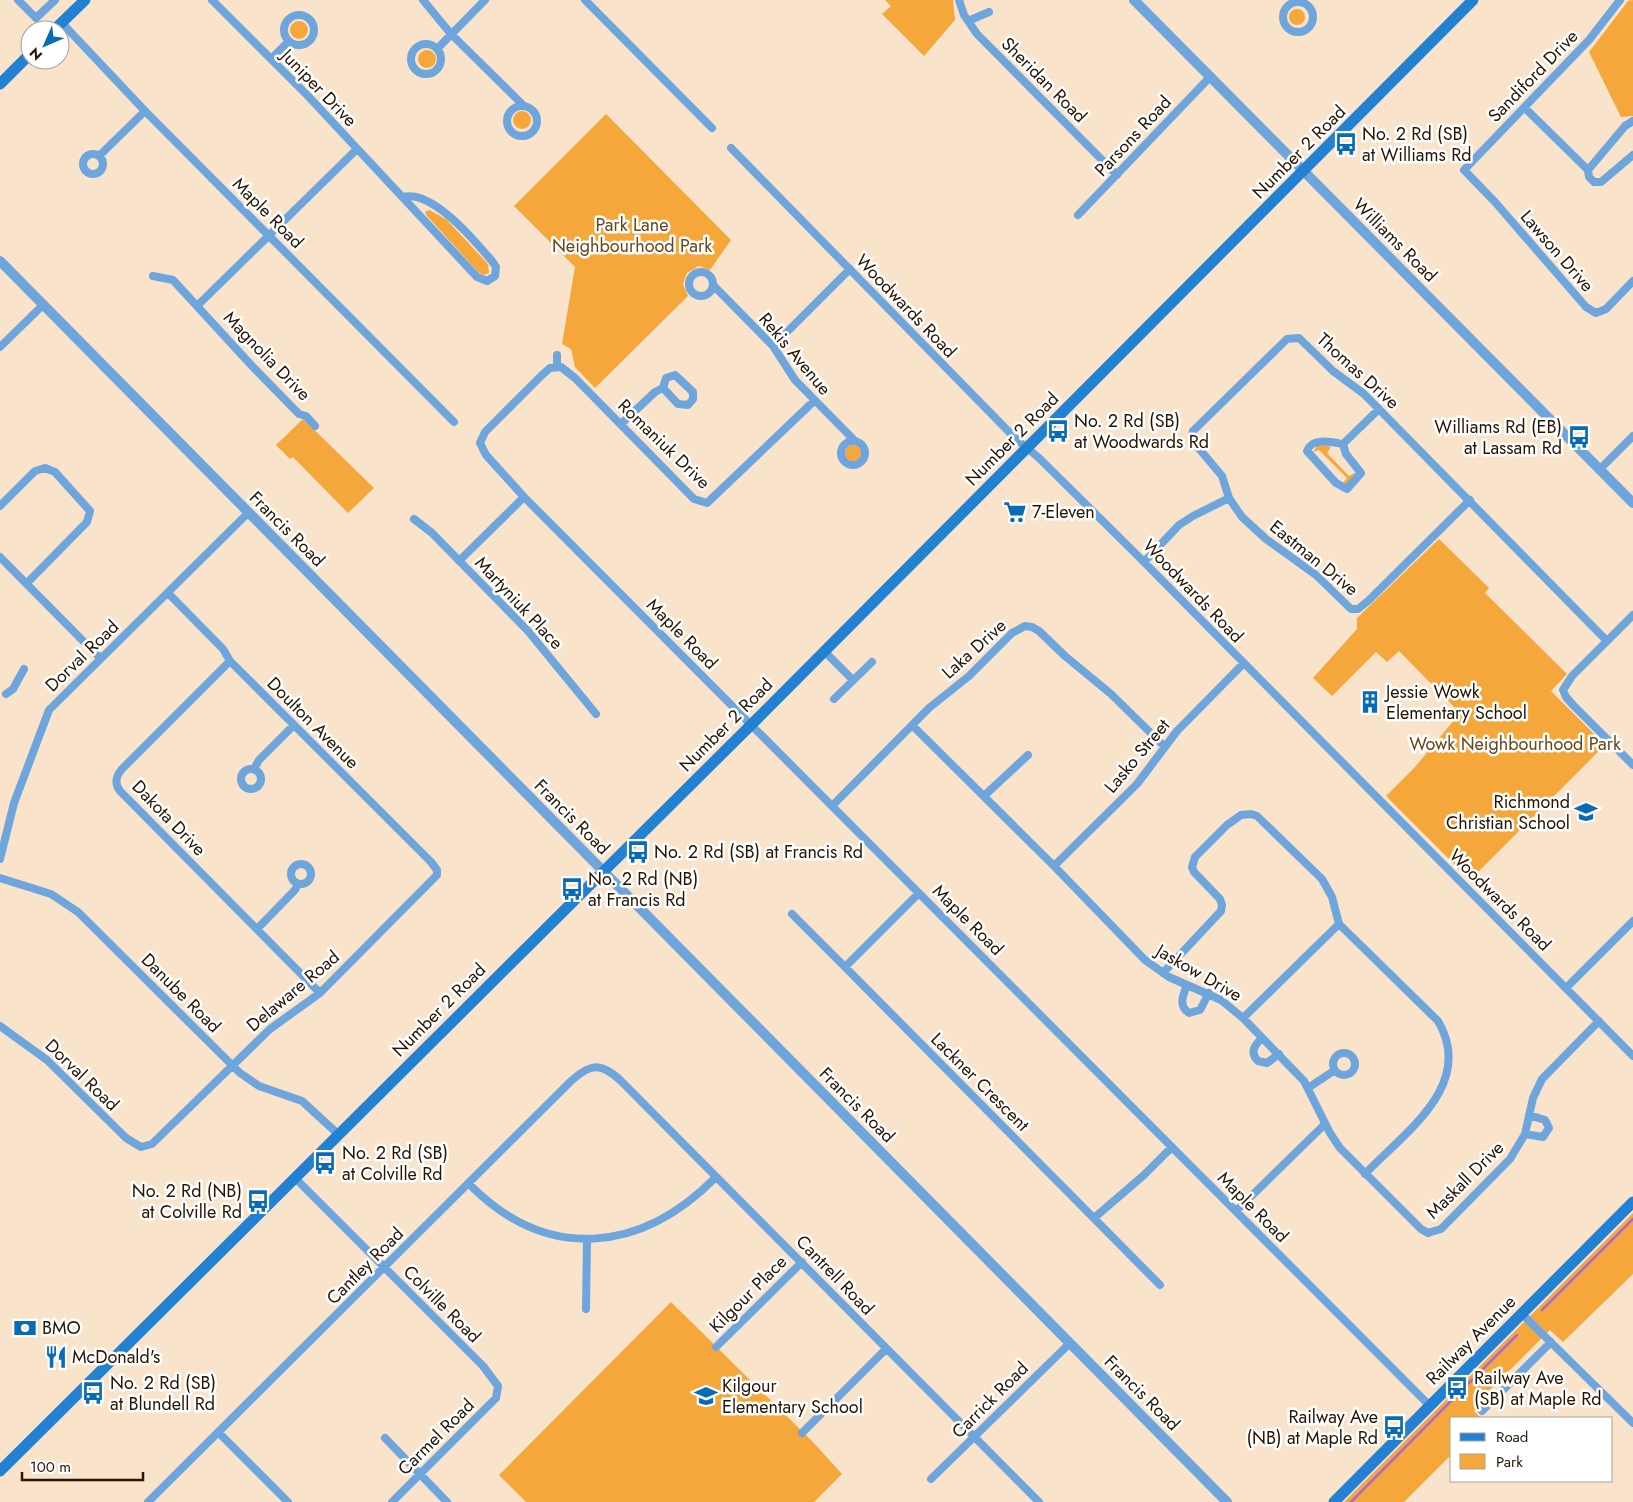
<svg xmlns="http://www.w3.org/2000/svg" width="1633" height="1502" font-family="Jost,sans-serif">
<rect width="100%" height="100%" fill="#f9e3cb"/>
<path fill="#f6a73c" d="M885 0H953L955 20 924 56 882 14 891 6Z
M1633 0V116L1621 117 1589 52 1628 1Z
M1289 17a8 8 0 1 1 16 0a8 8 0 1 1-16 0Z
M290 30a9 9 0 1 1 18 0a9 9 0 1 1-18 0Z
M418 59a9 9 0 1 1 18 0a9 9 0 1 1-18 0Z
M513 120a9 9 0 1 1 18 0a9 9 0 1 1-18 0Z
M606 114 731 240 710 270 699 266 687 273 683 284 688 296 595 388 575 367 571 349 562 344 575 267 514 206Z
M429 210 446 219 488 264 489 273 484 275 479 273 427 216 425 212Z
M303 419 374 488 348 513 293 457 290 459 276 445Z
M1324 445 1331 447 1327 453 1349 476 1356 472 1347 485 1343 483 1347 478 1319 450 1313 452 1317 446Z
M845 453a8 8 0 1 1 16 0a8 8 0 1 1-16 0Z
M1439 539 1489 588 1485 593 1567 674 1551 691 1605 745 1470 880 1386 796 1415 767 1460 713 1399 651 1387 662 1376 652 1332 696 1313 678 1357 629V618Z
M1633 1213V1274L1563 1342 1550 1330 1485 1395 1486 1399 1474 1411 1481 1418H1452V1454L1404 1502H1344Z
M671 1302 812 1441 842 1474 814 1502H526L499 1475Z"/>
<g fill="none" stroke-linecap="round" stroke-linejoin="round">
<path stroke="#a96ad4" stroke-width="2.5" d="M1542 1310 1633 1219
M1464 1388 1517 1335
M1351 1502 1458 1394"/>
<path stroke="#6ea5dd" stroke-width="8" d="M18 0 36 18 55 0
M212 0 308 96 477 277 487 281 495 276 496 267 492 261C475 241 432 189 403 197
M423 0 451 34 524 106
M585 0 712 128
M959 0 964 15 977 34 1117 175
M1620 0 1589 40 1464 170 1495 202 1586 307 1596 313 1606 309 1633 281
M1283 17a15 15 0 1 1 30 0a15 15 0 1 1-30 0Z
M284 30a15 15 0 1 1 30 0a15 15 0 1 1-30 0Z
M968 21 989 12
M62 23 145 111 454 422
M411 59a15 15 0 1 1 30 0a15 15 0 1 1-30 0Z
M437 49 485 0
M271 59 289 41
M507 121a15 15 0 1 1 30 0a15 15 0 1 1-30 0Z
M1525 108 1588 170 1589 177 1594 182H1601L1633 155
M731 148 1015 438 1039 458 1137 555 1633 1056
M83 164a10 10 0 1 1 20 0a10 10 0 1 1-20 0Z
M99 156 145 111
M1588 170 1625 126 1633 121
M1078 215 1210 77
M689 284a12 12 0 1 1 24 0a12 12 0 1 1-24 0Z
M153 276 173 280 252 366 299 414 306 416 315 426
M713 285 773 346 795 380 855 441
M198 305 357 149
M773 346 850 269
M0 347 43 305
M557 355V367
M675 375 693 392V399L688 405 678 404 663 388 666 378Z
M814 401 707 503 694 499 575 378 561 367 550 368 542 375 485 432 480 443 486 455 524 497 1430 1406
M621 424 655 392 663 388
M841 453a12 12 0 1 1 24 0a12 12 0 1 1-24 0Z
M1343 444C1331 442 1312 437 1307 451L1336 483 1347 489 1361 473 1346 454 1343 444 1379 409
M1599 470 1633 436
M1470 500 1368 601 1358 609H1351L1316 575 1266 539 1242 517 1229 498 1222 476 1196 445 1192 435 1193 431 1287 339 1299 338 1333 371 1364 394 1607 641
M0 506 35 471 45 468 55 472 90 511 87 522 27 583
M414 519 432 533 528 631 596 714
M0 557 100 658
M459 561 524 497
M1144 562 1179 525 1193 516 1229 498
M1633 615 1572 676 1563 690 1566 697 1573 705 1633 765
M824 651 853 680
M230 661 122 769C116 776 114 783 120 791L320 993
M6 694 13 689 24 669
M834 699 872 662
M912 725 1054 866 1145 960 1169 977 1221 1000 1243 1018 1304 1081 1330 1133 1340 1148 1421 1229 1428 1233
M241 779a10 10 0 1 1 20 0a10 10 0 1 1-20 0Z
M254 769 259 760 294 725
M984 796 1028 755
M832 806 929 708 969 676 1012 633 1025 626 1032 627 1039 631 1065 656 1111 694 1165 747
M0 859 14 803 49 710 248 513
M291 874a10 10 0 1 1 20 0a10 10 0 1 1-20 0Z
M1054 866 1137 784 1177 731 1243 664
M0 878 51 894 78 912 240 1073 259 1086 302 1101 338 1134
M919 893 845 967 1160 1285
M792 914 845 967
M257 929 295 890 298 884
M1163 973 1221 911 1222 905 1220 899 1194 872 1192 867 1195 857 1227 825 1241 815 1251 814 1257 816 1322 879 1332 897 1339 924 1438 1021C1476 1085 1404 1133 1365 1174
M1187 985C1183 995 1178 1006 1189 1013L1200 1010 1209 993
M1566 988 1633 921
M1243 1018 1339 924
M0 1026 47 1060 126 1138 141 1147 152 1144 270 1029 320 993 437 875V870L431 862 230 661 223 649 168 593
M1262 1038C1255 1045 1249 1052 1258 1061L1267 1063 1279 1054
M1333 1064a11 11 0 1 1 22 0a11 11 0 1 1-22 0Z
M1308 1088 1335 1070
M1525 1134 1543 1137 1549 1128 1545 1120 1529 1115
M295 1178 483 1366 498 1386 496 1398 392 1502
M469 1184C547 1263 641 1253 716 1177
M1236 1211 1325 1124
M1094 1218 1144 1175 1172 1147
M1428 1233 1441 1229 1510 1159 1525 1134 1533 1098 1542 1079 1599 1021
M586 1309 587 1240
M1522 1314 1633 1423
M716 1347 802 1262
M1482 1411 1551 1342
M219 1433 288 1502
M802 1433 886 1349
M385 1438 447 1502
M931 1479 1070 1343
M148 1502 569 1083C589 1064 600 1061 621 1081L1039 1502"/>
<path stroke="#6ea5dd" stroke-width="10" d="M1134 0 1633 503
M0 261 1227 1502"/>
<path stroke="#2281d3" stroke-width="11" d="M54 30 85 0
M0 84 30 54
M0 1471 758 718 1473 0
M1334 1502 1633 1202"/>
</g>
<defs>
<symbol id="bus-bare" viewBox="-9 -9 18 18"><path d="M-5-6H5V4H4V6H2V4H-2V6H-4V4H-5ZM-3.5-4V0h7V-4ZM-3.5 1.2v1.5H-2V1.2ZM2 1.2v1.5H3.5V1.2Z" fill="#086bb7" stroke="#fff" stroke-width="2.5" paint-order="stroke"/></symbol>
<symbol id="supermarket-bare" viewBox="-9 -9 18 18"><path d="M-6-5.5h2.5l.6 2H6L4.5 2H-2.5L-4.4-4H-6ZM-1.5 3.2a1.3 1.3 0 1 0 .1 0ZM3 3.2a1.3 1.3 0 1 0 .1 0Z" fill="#086bb7" stroke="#fff" stroke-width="2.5" paint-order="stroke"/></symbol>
<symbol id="building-bare" viewBox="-9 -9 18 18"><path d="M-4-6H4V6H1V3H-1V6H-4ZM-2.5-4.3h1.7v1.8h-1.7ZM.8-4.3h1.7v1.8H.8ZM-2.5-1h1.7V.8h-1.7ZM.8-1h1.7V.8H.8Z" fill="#086bb7" stroke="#fff" stroke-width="2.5" paint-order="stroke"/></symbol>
<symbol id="school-bare" viewBox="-9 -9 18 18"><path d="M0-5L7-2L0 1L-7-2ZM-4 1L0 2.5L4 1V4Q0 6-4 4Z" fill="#086bb7" stroke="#fff" stroke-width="2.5" paint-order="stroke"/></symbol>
<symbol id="bank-bare" viewBox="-9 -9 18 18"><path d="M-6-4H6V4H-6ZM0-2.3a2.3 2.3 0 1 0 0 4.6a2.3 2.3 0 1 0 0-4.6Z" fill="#086bb7" stroke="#fff" stroke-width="2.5" paint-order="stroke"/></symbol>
<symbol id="restaurant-bare" viewBox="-9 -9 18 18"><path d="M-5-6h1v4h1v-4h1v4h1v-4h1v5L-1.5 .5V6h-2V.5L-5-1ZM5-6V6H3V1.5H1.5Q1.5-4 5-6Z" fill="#086bb7" stroke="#fff" stroke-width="2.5" paint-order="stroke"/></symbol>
</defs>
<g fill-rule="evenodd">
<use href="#bus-bare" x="1330" y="128" width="32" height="32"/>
<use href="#bus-bare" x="1042" y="415" width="32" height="32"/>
<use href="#bus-bare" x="1563" y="421" width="32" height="32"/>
<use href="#supermarket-bare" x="999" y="496" width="32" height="32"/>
<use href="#building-bare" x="1354" y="686" width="32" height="32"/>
<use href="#school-bare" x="1570" y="796" width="32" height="32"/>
<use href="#bus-bare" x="622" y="836" width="32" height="32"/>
<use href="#bus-bare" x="556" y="873" width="32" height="32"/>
<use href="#bus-bare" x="309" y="1147" width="32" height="32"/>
<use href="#bus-bare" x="242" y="1185" width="32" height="32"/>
<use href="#bank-bare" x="9" y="1312" width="32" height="32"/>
<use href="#restaurant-bare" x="40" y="1341" width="32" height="32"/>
<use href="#bus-bare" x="1441" y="1372" width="32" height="32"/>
<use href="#bus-bare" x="77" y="1377" width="32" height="32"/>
<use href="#school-bare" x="690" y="1380" width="32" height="32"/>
<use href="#bus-bare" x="1378" y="1411" width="32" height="32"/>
</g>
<g text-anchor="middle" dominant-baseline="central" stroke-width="5" stroke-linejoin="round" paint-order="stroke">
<g font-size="18" fill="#281400" stroke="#fff">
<text transform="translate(1533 76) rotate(-46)">Sandiford Drive</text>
<text transform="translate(1044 80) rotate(45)">Sheridan Road</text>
<text transform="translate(319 88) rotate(46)">Juniper Drive</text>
<text transform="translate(1133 136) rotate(-47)">Parsons Road</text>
<text transform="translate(1299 152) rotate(-45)">Number 2 Road</text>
<text transform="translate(268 213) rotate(45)">Maple Road</text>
<text transform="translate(1395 240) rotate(45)">Williams Road</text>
<text transform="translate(1557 251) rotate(49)">Lawson Drive</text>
<text transform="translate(906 306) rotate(46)">Woodwards Road</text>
<text transform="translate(795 354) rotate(50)">Rekis Avenue</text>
<text transform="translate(267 356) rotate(46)">Magnolia Drive</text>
<text transform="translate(1358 371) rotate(42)">Thomas Drive</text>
<text transform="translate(1012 439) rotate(-45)">Number 2 Road</text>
<text transform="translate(664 444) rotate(44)">Romaniuk Drive</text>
<text transform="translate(287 529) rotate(45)">Francis Road</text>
<text transform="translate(1314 558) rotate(39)">Eastman Drive</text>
<text transform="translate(1193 591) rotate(46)">Woodwards Road</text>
<text transform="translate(519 603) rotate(47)">Martyniuk Place</text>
<text transform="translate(682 634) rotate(45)">Maple Road</text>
<text transform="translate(974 649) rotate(-42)">Laka Drive</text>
<text transform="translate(82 656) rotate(-44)">Dorval Road</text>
<text transform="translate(313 723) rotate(45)">Doulton Avenue</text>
<text transform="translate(726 725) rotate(-45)">Number 2 Road</text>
<text transform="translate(1137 756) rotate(-50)">Lasko Street</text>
<text transform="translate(572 817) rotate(45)">Francis Road</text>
<text transform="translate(169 818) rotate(46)">Dakota Drive</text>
<text transform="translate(1500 900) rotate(45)">Woodwards Road</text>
<text transform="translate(968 920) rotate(45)">Maple Road</text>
<text transform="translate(1199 973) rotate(30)">Jaskow Drive</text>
<text transform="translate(293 991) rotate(-40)">Delaware Road</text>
<text transform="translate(181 993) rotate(45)">Danube Road</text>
<text transform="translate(439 1010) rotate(-45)">Number 2 Road</text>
<text transform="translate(82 1075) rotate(44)">Dorval Road</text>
<text transform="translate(980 1082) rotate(45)">Lackner Crescent</text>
<text transform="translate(857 1105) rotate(45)">Francis Road</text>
<text transform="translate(1465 1180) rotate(-45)">Maskall Drive</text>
<text transform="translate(1253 1207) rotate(45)">Maple Road</text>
<text transform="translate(365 1266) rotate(-45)">Cantley Road</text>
<text transform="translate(835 1275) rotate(46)">Cantrell Road</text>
<text transform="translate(748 1294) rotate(-45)">Kilgour Place</text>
<text transform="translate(442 1304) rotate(45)">Colville Road</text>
<text transform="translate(1471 1340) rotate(-45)">Railway Avenue</text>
<text transform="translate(1142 1393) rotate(45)">Francis Road</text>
<text transform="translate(990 1400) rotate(-45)">Carrick Road</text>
<text transform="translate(436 1437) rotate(-45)">Carmel Road</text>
</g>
<g font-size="18" fill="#281400" stroke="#fff" text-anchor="start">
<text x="1362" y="134">No. 2 Rd (SB)<tspan x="1362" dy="21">at Williams Rd</tspan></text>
<text x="1074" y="421">No. 2 Rd (SB)<tspan x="1074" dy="21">at Woodwards Rd</tspan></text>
<text x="1562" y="427" text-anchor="end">Williams Rd (EB)<tspan x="1562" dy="21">at Lassam Rd</tspan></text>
<text x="1032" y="512">7-Eleven</text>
<text x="1386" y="692">Jessie Wowk<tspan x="1386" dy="21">Elementary School</tspan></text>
<text x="1570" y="802" text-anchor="end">Richmond<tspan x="1570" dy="21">Christian School</tspan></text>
<text x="654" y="852">No. 2 Rd (SB) at Francis Rd</text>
<text x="588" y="879">No. 2 Rd (NB)<tspan x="588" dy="21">at Francis Rd</tspan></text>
<text x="342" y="1153">No. 2 Rd (SB)<tspan x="342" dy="21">at Colville Rd</tspan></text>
<text x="242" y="1191" text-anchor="end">No. 2 Rd (NB)<tspan x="242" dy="21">at Colville Rd</tspan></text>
<text x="42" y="1328">BMO</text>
<text x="72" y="1357">McDonald's</text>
<text x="1474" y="1378">Railway Ave<tspan x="1474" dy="21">(SB) at Maple Rd</tspan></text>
<text x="110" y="1383">No. 2 Rd (SB)<tspan x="110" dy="21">at Blundell Rd</tspan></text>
<text x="722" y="1386">Kilgour<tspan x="722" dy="21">Elementary School</tspan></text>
<text x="1378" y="1417" text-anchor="end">Railway Ave<tspan x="1378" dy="21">(NB) at Maple Rd</tspan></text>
</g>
<g font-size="18" fill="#694517" stroke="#fff">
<text x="632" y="225">Park Lane<tspan x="632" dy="21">Neighbourhood Park</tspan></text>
<text x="1515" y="744">Wowk Neighbourhood Park</text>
</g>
</g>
<rect x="1450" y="1417" width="162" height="65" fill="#ffffff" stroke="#a9a199"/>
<rect x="1460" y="1433" width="25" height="8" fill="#2281d3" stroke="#a9a199"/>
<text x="1496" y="1442" font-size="15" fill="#281400">Road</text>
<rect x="1460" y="1454" width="25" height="15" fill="#f6a73c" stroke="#a9a199"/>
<text x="1496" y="1467" font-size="15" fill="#281400">Park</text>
<g transform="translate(45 45) rotate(225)"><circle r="24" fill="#ffffff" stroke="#a9a199"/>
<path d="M0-4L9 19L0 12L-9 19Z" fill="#086bb7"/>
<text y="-8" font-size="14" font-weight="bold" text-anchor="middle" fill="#281400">N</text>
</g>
<path d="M22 1472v8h121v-8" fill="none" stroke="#281400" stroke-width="2.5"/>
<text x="30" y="1472" font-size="15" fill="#281400" stroke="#ffffff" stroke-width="4" paint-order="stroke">100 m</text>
</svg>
